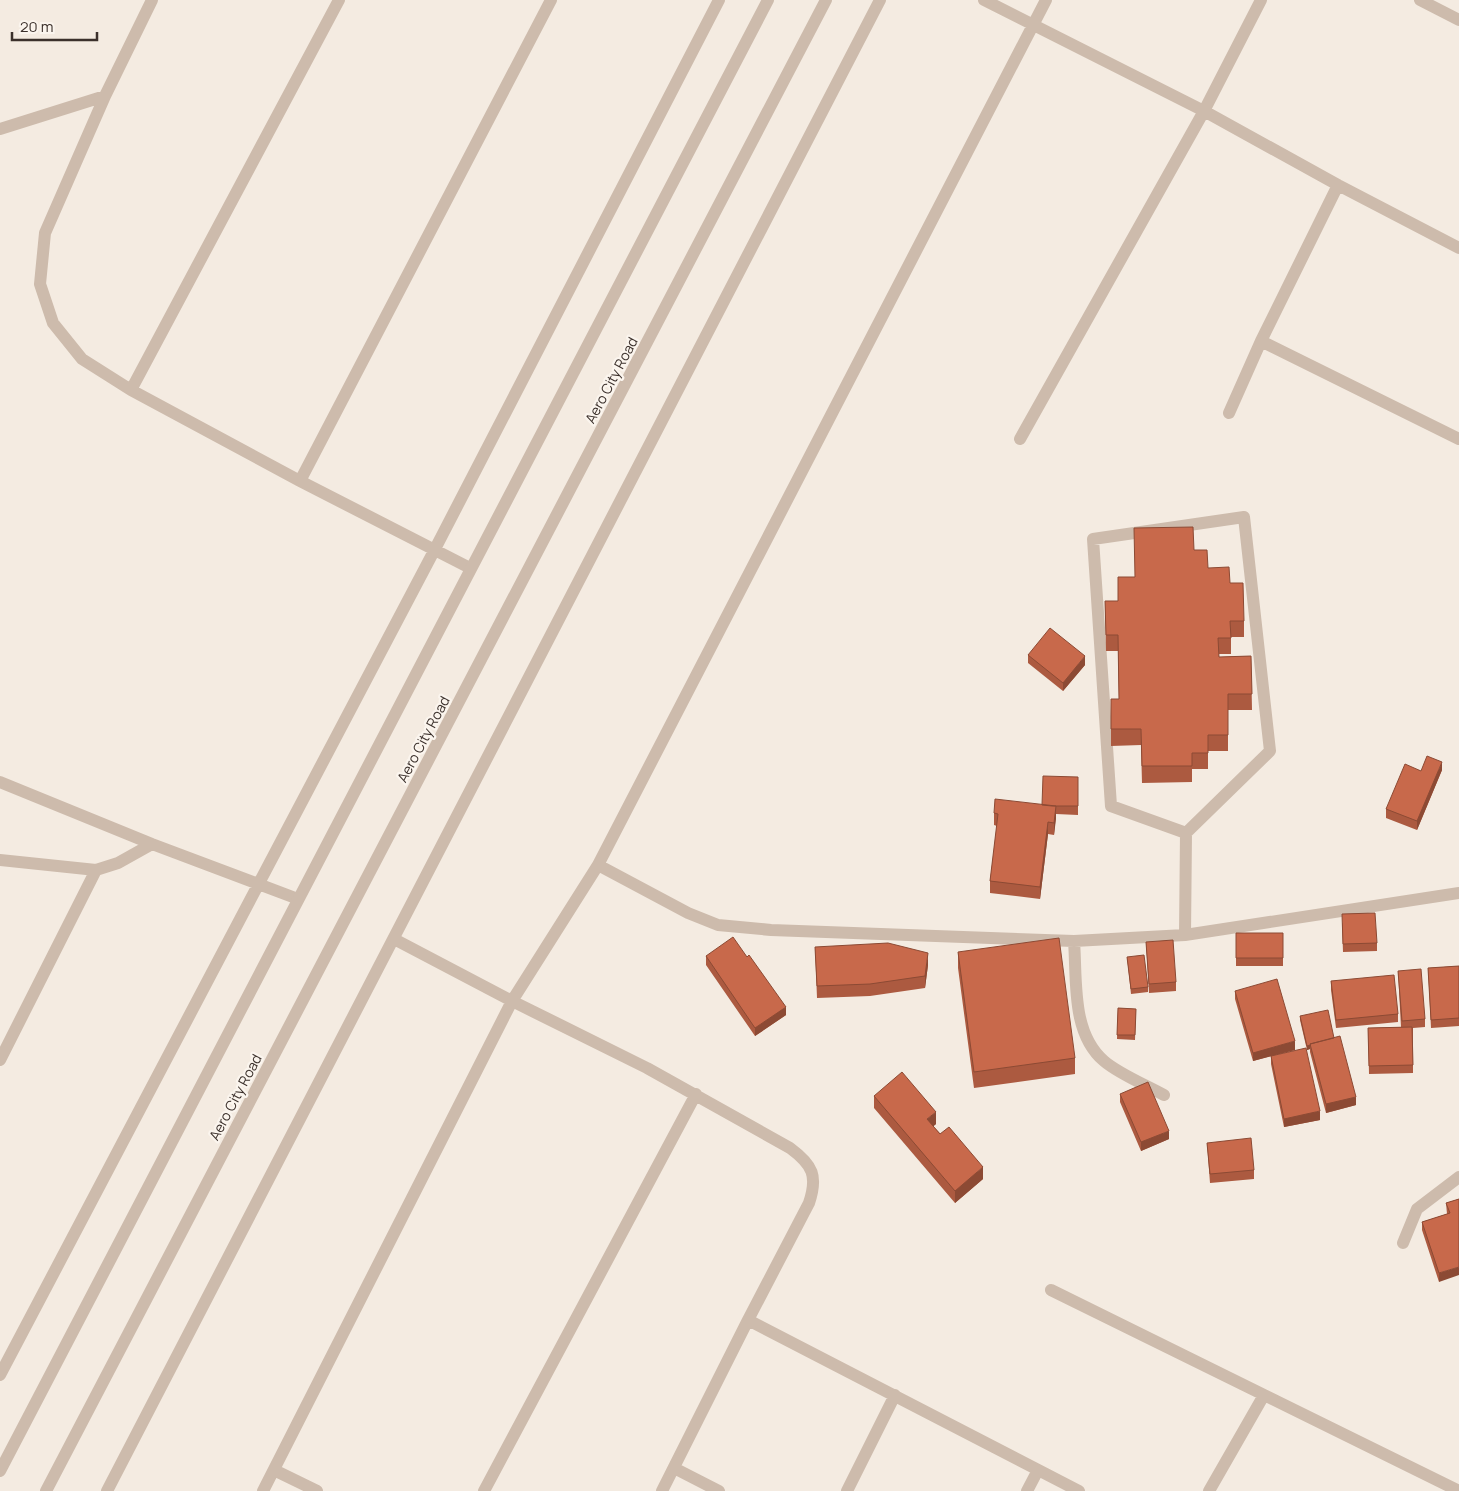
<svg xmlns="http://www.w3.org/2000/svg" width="1459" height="1491" font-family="Manrope,sans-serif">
<rect width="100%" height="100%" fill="#f4ebe1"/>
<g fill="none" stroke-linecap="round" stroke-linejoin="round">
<path stroke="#cdbbac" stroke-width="12" d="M984 0 1204 111 1338 185 1459 248
M1420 0 1459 20
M105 96 152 0
M0 129 105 96 45 233 40 284 53 323 82 359 131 390 300 481 470 568
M1261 341 1459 439
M131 390 339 0
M1229 413 1261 341 1338 185
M1020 439 1204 111 1261 0
M300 481 551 0
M0 782 152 844 298 899
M0 860 96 870 118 863 152 844
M598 865 688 913 718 925 771 930 1074 941 1185 935 1459 893
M1185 935 1186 833 1270 751 1244 517 1093 539 1111 806 1186 833
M394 939 512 1001 647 1068 790 1148C813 1165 818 1176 809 1203L748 1320 1079 1491
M1074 941C1077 980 1071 1033 1104 1061 1119 1074 1146 1085 1164 1095
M0 1060 96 870
M1403 1243 1417 1209 1459 1177
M1051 1290 1459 1491
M0 1375 435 549 719 0
M674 1468 719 1491
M274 1470 317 1491
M107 1491 880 0
M263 1491 512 1001 598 865 1046 0
M484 1491 696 1094
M662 1491 748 1320
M847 1491 895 1395
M1027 1491 1038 1470
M1209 1491 1264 1395"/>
<path stroke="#cdbbac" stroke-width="12" d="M0 1471 768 0
M46 1491 826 0"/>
</g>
<path fill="#ac5a40" d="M1194 550 1208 568 1230 583 1244 621V637H1231V654H1219V657L1251 656 1252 710H1228V751H1208V769H1192V782L1142 783 1141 745 1111 746V699H1119L1118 651H1106L1105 601H1118L1135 577Z
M1028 655 1085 665 1063 691 1028 663Z
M1442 770 1417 830 1386 818V809L1421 771Z
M1078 777V815L1056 814 1054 835 1048 834 1040 899 990 893V881L997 826 994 825V813L1042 805Z
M1342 923 1377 943V951L1343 952Z
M1236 933H1283V966H1236Z
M1146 942 1176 982V991L1149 993Z
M815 947 928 965 925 988 870 996 817 998Z
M958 952 1075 1058V1074L974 1088 958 968Z
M706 956 747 957 786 1015 755 1036 706 965Z
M1127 957 1148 987V992L1131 994Z
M1459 966V1026L1431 1028 1428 968Z
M1398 971 1425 1019V1027L1413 1028V1073L1369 1074 1368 1028 1401 1027Z
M1331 981 1398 1014V1022L1336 1028 1331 990Z
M1235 991 1295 1050 1275 1055 1320 1120 1284 1127 1271 1064V1056L1253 1061 1235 999Z
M1118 1008 1136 1009 1135 1040 1117 1039Z
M1300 1016 1334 1038 1356 1105 1326 1113 1310 1052V1049L1307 1050 1300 1020Z
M1120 1094 1169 1139 1141 1151 1120 1102Z
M874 1096 936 1124 933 1126 983 1179 955 1203 874 1108Z
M1207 1143 1254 1170V1179L1210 1183Z
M1459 1199 1439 1282 1422 1230V1222L1447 1214 1446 1203Z"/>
<path fill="#8c4a34" d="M1085 656V665L1063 691V683Z
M1442 762V770L1417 830V821Z
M1056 806V819L1054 835V823Z
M1048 822V834L1040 899V887Z
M928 953V965L925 988V976Z
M786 1007V1015L755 1036V1028Z
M1295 1041V1050L1253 1061V1053Z
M1310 1045V1049L1307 1050V1046Z
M1356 1097V1105L1326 1113V1104Z
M1320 1111V1120L1284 1127V1119Z
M936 1112V1124L927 1132V1119Z
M1169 1131V1139L1141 1151V1142Z
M983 1167V1179L955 1203V1191Z
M1459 1267V1275L1439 1282V1273Z"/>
<path fill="#c8694b" stroke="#8c4a34" d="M1193 527 1194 550H1207L1208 568 1229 567 1230 583H1243L1244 621H1230L1231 638H1218L1219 657 1251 656 1252 694H1228V735H1208V753H1192V766H1142L1141 729H1111V699H1119L1118 635H1106L1105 601H1118V577H1135L1134 528Z
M1050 628 1085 656 1063 683 1028 655Z
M1427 756 1442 762 1417 821 1386 809 1405 764 1421 771Z
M1043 776 1078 777V806H1052L1042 805Z
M995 799 1056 806 1054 823 1048 822 1040 887 990 881 998 814 994 813Z
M1375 913 1377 943 1343 944 1342 914Z
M1236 933H1283V958H1236Z
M733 937 747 957 749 955 786 1007 755 1028 706 956Z
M1059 938 1075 1058 974 1072 958 952Z
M1173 940 1176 982 1149 984 1146 942Z
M888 943 928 953 925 976 870 984 817 986 815 947Z
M1144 955 1148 987 1131 989 1127 957Z
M1459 966V1018L1431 1020 1428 968Z
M1421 969 1425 1019 1402 1021 1398 971Z
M1394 975 1398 1014 1336 1020 1331 981Z
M1277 979 1295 1041 1253 1053 1235 991Z
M1118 1008 1136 1009 1135 1035H1117Z
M1328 1010 1334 1038 1310 1044 1311 1045 1307 1046 1300 1016Z
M1412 1027 1413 1065 1369 1066 1368 1028Z
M1340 1036 1356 1097 1326 1104 1310 1044Z
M1306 1048 1320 1111 1284 1119 1271 1056Z
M902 1072 936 1112 927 1119 940 1134 949 1127 983 1167 955 1191 874 1096Z
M1148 1082 1169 1131 1141 1142 1120 1094Z
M1251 1138 1254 1170 1210 1174 1207 1143Z
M1459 1199V1267L1439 1273 1422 1222 1450 1213 1446 1203Z"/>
<g text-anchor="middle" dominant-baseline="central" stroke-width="4.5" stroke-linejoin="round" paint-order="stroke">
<g font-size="14" fill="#3b302b" stroke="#fbf5ee">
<text transform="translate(611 380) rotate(-62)">Aero City Road</text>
<text transform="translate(423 739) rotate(-62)">Aero City Road</text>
<text transform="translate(235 1097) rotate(-62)">Aero City Road</text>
</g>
</g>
<path d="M12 32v8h85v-8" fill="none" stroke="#3b302b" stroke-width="2.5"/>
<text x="20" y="32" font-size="15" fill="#3b302b" stroke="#fbf5ee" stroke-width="4" paint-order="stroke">20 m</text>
</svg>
